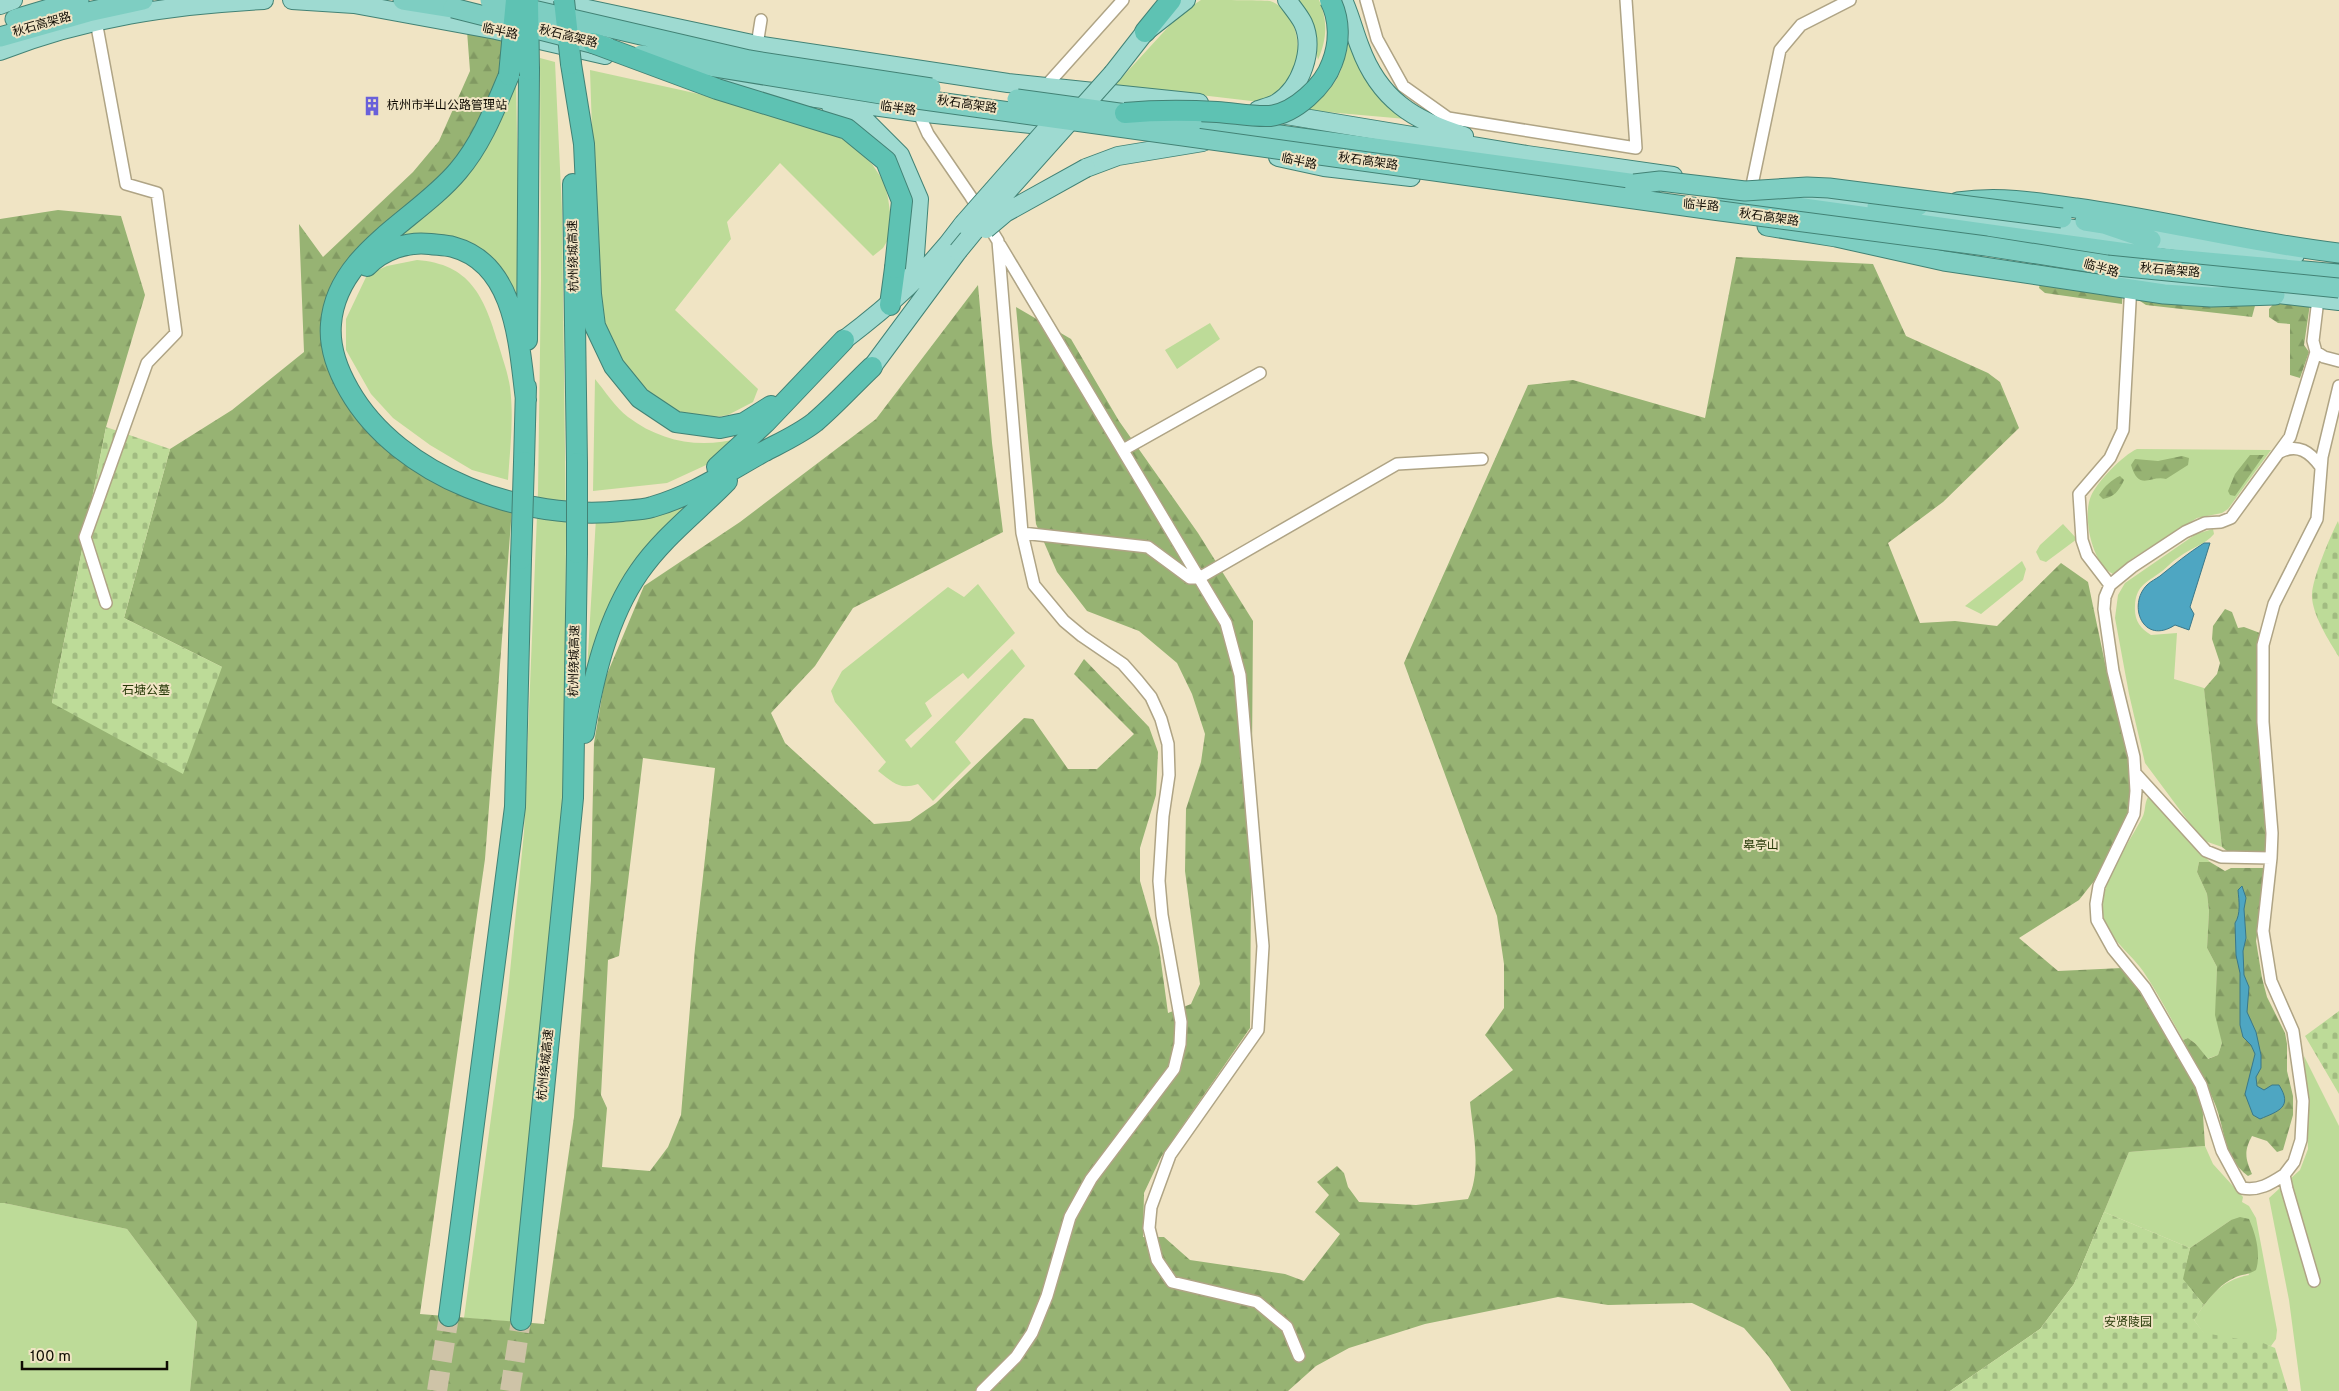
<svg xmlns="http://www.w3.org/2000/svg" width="2339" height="1391" font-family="Overpass,'Noto Sans SC',sans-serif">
<defs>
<pattern id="forest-firs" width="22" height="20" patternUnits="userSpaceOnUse" patternTransform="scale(1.25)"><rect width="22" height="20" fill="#97b373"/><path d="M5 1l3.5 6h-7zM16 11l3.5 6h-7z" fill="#819962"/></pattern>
<pattern id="cemetery-stones" width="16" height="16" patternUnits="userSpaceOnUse" patternTransform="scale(1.25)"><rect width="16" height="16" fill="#bddb98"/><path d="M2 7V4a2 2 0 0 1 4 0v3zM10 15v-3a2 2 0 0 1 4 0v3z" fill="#a1bb81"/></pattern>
</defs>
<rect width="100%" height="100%" fill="#f0e4c4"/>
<path fill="#bddb98" d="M1201 0C1215 0 1259 0 1270 1 1299 11 1306 59 1288 83 1281 92 1269 97 1260 102L1115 85 1181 13Z
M1296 0H1319C1328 22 1327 38 1318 60L1314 43Z
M1347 29 1406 119 1304 110C1339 88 1346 69 1347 29Z
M540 58 555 62 562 211 566 530 564 797 515 1322 464 1318 508 992 524 832 538 491 541 280Z
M590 70 699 94 797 123 846 140 872 164 884 182 888 198 890 212 889 238 883 248 873 256 780 163 727 222 731 239 675 310 758 389 753 402 728 415 697 420 672 414 621 367 598 309Z
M516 78 520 311 481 253 381 245 420 216Z
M417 260C470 264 484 296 498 343 502 357 508 373 510 387 514 418 510 449 508 480L472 470 430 445 393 418 371 394 346 350V319L367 275 387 266Z
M1210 323 1220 339 1177 369 1165 350Z
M595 379C605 391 615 407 628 417 661 442 701 449 740 438L717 460 667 483 593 491Z
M2137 449 2271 450 2228 509 2222 513 2197 518 2133 558 2113 574C2092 565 2082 516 2091 496 2097 482 2123 455 2137 449Z
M696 498 611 606 587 670 596 518Z
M2063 524 2077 539 2046 562 2040 560 2036 552 2040 545Z
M2213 529 2214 534C2205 545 2190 548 2179 557 2171 562 2166 569 2158 574 2144 584 2136 587 2135 606 2134 620 2140 628 2151 635L2177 633 2174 679 2204 688 2222 847 2205 841 2197 833 2145 763 2129 694 2115 618 2118 595 2125 583 2196 534Z
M2022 561 2026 569 2023 580 1981 614 1965 606Z
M978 584 1015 633 968 679 963 673 925 703 932 716 905 740 911 748 1012 649 1025 666 955 742 971 763 933 801 918 784C899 790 894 783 878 771L886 762 835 702 831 691 842 671 948 587 964 597Z
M2148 797 2210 862H2199L2197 872 2207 894 2209 911 2207 948 2217 967 2216 999 2222 1043 2218 1055 2207 1059 2196 1044 2188 1038 2183 1040C2170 1017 2158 993 2143 971 2129 951 2103 935 2102 908 2101 883 2130 841 2142 818 2146 811 2144 804 2148 797Z
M2304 1056 2339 1126V1391H2301L2289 1300 2269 1198 2300 1170 2308 1149Z
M2205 1146 2213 1164 2243 1197 2242 1202 2249 1206 2256 1218 2277 1330 2276 1339 2271 1346 2204 1334 2194 1320C2209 1297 2221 1280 2249 1275L2231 1220 2190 1248 2104 1212 2129 1152Z
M0 1203H4L127 1229 197 1322 190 1391H0Z"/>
<path fill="url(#forest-firs)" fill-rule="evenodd" d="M467 31 506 42 501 73 492 101 463 150 325 310 358 419 512 509 485 859 420 1314 544 1324 574 1117 591 880 594 743 605 679 644 586 740 522 876 419 978 285 992 443 1003 532 853 608 815 666 771 713 785 743 874 824 910 821 936 803 1024 718 1033 719 1068 769H1097L1134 734 1074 674 1084 659 1149 727 1158 752 1156 795 1140 848V881L1159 947 1168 1013 1191 1004 1200 984 1185 871 1186 809 1201 762 1205 734 1192 694 1177 663 1139 631 1087 611 1057 572 1036 524 1016 307 1071 339 1119 421 1198 533 1253 621 1250 1028 1161 1157 1144 1193 1143 1237H1164L1190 1260 1285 1274 1304 1281 1340 1234 1315 1212 1329 1195 1317 1182 1337 1166 1344 1173 1348 1187 1359 1202 1416 1205 1468 1199C1482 1170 1473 1133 1470 1102L1513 1070 1485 1035 1504 1008V964L1497 916 1404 663 1528 385 1573 380 1705 418 1736 257 1873 264 1906 336 1988 373 2000 382 2019 428 1943 502 1888 543 1920 623 1955 621 1997 626 2061 563 2088 582 2105 663 2132 766 2130 815 2117 852 2079 900 2019 938 2058 971 2122 968 2161 1014 2202 1100 2205 1146 2129 1152 2074 1284 2040 1329 1950 1391H1791L1769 1357 1744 1328 1692 1303 1608 1305 1558 1297 1425 1324 1349 1348 1316 1366 1288 1391H190L197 1322 127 1229 4 1203H0V219L58 210 121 216 145 295 106 427 52 703 222 667 124 618 170 449 232 410 304 352 299 224 323 257 413 172 439 141 470 71ZM643 758 715 768 695 948 681 1115 668 1147 650 1171 602 1167 607 1108 601 1095 608 960 619 956Z
M2041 279 2123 284 2122 304 2045 293 2039 288Z
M2139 293 2256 302 2252 317 2146 305 2140 301Z
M2277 300 2310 304 2304 345 2309 352 2300 378 2290 375V324L2278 323 2269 317V309Z
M2250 455H2264L2235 496 2230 495 2228 491 2235 474Z
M2182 456 2189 458 2188 465 2166 479C2150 475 2139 492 2131 465L2135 459 2158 461Z
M2120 476 2124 480C2119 491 2114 497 2103 499L2099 495C2105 486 2111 480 2120 476Z
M2225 609 2232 612 2238 628 2244 627 2260 633 2259 709 2271 839 2266 851H2227L2222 847 2204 689 2217 674 2220 663 2212 639 2213 626Z
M2199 862H2210L2225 871 2231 868H2265L2268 872 2256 941 2262 978 2267 997 2285 1033 2287 1044V1071L2293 1096V1115L2283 1150 2277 1152 2267 1141 2252 1136C2244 1151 2245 1158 2252 1174L2248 1176C2222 1156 2226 1131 2215 1104 2206 1082 2194 1061 2183 1040L2188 1038 2196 1044 2208 1059 2218 1055 2222 1043 2215 1015 2217 967 2207 948 2209 911 2207 894 2197 872Z
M2240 1217 2249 1219C2256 1235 2261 1254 2256 1270 2249 1275 2241 1274 2234 1278 2222 1283 2212 1295 2204 1305L2182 1279 2190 1248 2231 1220Z"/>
<path fill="url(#cemetery-stones)" d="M106 427 170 449 124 618 222 667 183 774 52 703Z
M2338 521 2339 525V657C2329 641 2311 613 2312 594 2313 577 2330 537 2338 521Z
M2339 1011V1094L2305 1036Z
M2104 1212 2190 1248 2183 1279 2204 1305 2194 1320 2204 1333 2263 1343 2275 1348 2288 1391H1950L2040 1329 2074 1284Z"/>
<path fill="#4ea6c2" stroke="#3b7889" d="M2204 543H2210L2190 607 2194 614 2189 630 2175 625C2143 646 2127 605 2147 585 2151 581 2156 579 2160 576 2175 564 2188 553 2204 543Z
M2242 886 2246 898 2244 909 2246 938 2243 951 2244 975 2249 987 2247 1012 2256 1032 2261 1055V1068L2256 1077 2257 1086 2264 1090 2272 1085H2279C2293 1107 2279 1111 2260 1119L2253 1115 2245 1094 2255 1054 2251 1045 2243 1037 2240 1025V973L2236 955 2235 923C2241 914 2239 901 2238 890Z"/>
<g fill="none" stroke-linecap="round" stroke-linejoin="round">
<path stroke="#cec3a7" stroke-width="20" stroke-dasharray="20 10" stroke-linecap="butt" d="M437 1391 449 1316
M510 1391 521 1320"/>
<defs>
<path id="minor" d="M1366 0 1377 39 1403 86 1448 118 1636 148 1626 0
M96 21 126 184 157 193 176 333 147 363 85 537 106 603
M757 45 761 20
M1045 87 1123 0
M916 107 928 134 971 197 998 241 1022 533 1034 585 1064 621 1082 636 1123 664 1138 681 1151 697 1161 719 1168 744 1169 775 1163 816 1159 881 1162 915 1181 1022 1180 1044 1174 1069 1091 1179 1070 1217 1047 1296 1032 1333 1016 1357 982 1391
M1752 185 1780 50 1801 25 1850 0
M1000 245 1226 623 1240 675 1263 946 1258 1030 1170 1155 1151 1207 1149 1228 1157 1260 1172 1282 1257 1302 1287 1327 1299 1356
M2316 352 2324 357 2339 361
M1123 450 1260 373
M2280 452C2298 443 2310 452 2321 467
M1022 533 1148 547 1190 578H1199L1397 464 1482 459
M2110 585 2087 555 2082 540 2079 494 2110 458 2123 430 2131 284
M2136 774 2206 851 2221 857 2271 858
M2284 1175C2270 1184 2259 1191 2242 1188L2222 1151 2201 1085 2145 988 2113 949 2097 920 2096 904 2099 886 2134 814 2136 791 2134 757 2113 671 2104 609 2105 597 2110 585 2132 567 2185 532 2205 523 2221 522 2231 518 2290 437 2316 352 2313 341 2318 299
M2314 1281 2287 1189 2284 1175 2294 1162 2301 1140 2303 1101 2293 1031 2271 981 2263 931 2271 858 2272 833 2263 722V645L2274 604 2317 519 2322 457 2339 386"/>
<path id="primary" d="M292 0 354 4 496 30 605 55
M545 0 757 45 1008 83 1199 103
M1343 0C1350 15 1354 32 1360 47 1379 99 1414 121 1464 136
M0 5 13 0
M0 51C86 17 172 5 264 0
M1113 73 1145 32 1186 0
M697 75 787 94 916 112 1040 125
M831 106 867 122 900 155 919 199 915 255 910 272 890 305
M1258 110C1264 108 1272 106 1277 103 1301 88 1315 49 1303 23 1299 15 1292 7 1287 0
M1274 113 1527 155 1673 176
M1278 157 1324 167 1411 177
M1086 168 1118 156 1203 142
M1803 194 1877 206 2295 255
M2107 270 2131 277 2339 301
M844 340C890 305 929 271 963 224
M872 367 958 251"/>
<path id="trunk" d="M403 0 453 8
M15 19 79 0
M0 37 88 12 143 0
M1192 123 1651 186
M1725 197 2163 258 2339 274
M1958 202C1998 196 2036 202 2076 208 2164 220 2250 243 2339 253
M1877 206H1918
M2085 221 2104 224 2151 240
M1767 226 1836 237 1944 261 2164 294 2211 297 2275 295"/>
<path id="motorway" d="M1145 32 1171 0
M571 64 584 144 591 294 595 326 614 366 640 398 676 422 720 428 744 423 771 406
M509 75C495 108 482 143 458 171 417 220 336 253 331 324 329 347 338 371 349 390 399 478 526 522 622 511 632 510 642 510 652 507 692 496 727 472 763 452 780 443 800 434 815 422 835 405 853 385 872 367
M573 184 577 463
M367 266C382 250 408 241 430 244 438 245 446 245 453 247 517 264 519 347 526 400
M890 305 895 268
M527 340 529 70
M524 462 526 387
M717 467 765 423 844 340
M584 733C593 679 607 618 639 572 663 537 698 511 727 481
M449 1316 515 807 521 559
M521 1320 573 798 577 553"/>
</defs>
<use href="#minor" stroke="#afa485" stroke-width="14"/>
<use href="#primary" stroke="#428275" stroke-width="20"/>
<use href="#trunk" stroke="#428275" stroke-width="21"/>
<use href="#motorway" stroke="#428275" stroke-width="22"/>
<use href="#minor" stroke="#fff" stroke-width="11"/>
<use href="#primary" stroke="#9edad1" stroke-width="18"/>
<use href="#trunk" stroke="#7ecec2" stroke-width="19"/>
<use href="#motorway" stroke="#5ec2b3" stroke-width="20"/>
<defs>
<path id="primary-bridge" d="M963 224 1053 122
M986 229 1005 213 1086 168
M958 251 1004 195 1113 73"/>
<path id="trunk-bridge" d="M490 0 749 60 931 88
M453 8 607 47
M641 55 881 94 1713 210 1986 246 2107 265 2339 288
M1017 99 1192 123
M1634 184 1660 181 1745 191 1807 187 1829 188 2062 218"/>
<path id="motorway-bridge" d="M564 0 571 64
M528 2 529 70
M593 43 717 89 847 129 886 161 902 201 895 268
M509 75 516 0
M1125 113C1156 110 1185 110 1217 112 1234 113 1253 117 1270 116 1295 113 1324 86 1332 63 1340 43 1340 19 1330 0
M577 553V463
M521 559 524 462"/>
</defs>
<use href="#primary-bridge" stroke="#428275" stroke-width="20" stroke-linecap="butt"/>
<use href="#trunk-bridge" stroke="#428275" stroke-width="21" stroke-linecap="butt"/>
<use href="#motorway-bridge" stroke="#428275" stroke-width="22" stroke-linecap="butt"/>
<use href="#primary-bridge" stroke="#9edad1" stroke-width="18"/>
<use href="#trunk-bridge" stroke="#7ecec2" stroke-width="19"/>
<use href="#motorway-bridge" stroke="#5ec2b3" stroke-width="20"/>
</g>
<defs>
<symbol id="building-bare" viewBox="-9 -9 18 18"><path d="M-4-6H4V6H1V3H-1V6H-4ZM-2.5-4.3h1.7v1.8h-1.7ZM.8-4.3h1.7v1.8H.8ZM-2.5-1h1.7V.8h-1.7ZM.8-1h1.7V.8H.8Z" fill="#6960da" stroke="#f0e4c4" stroke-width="2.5" paint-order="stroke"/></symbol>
</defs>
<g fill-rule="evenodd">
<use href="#building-bare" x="358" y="92" width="28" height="28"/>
</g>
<g text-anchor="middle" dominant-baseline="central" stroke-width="4" stroke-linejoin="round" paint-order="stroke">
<g font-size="12" fill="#0f0b03" stroke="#f0e4c4">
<text transform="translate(42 25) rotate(-16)">秋石高架路</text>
<text transform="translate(500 32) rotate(12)">临半路</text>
<text transform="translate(568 37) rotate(14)">秋石高架路</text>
<text transform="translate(967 105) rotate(8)">秋石高架路</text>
<text transform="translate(898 109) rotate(8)">临半路</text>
<text transform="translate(1299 162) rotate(12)">临半路</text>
<text transform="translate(1368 162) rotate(8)">秋石高架路</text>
<text transform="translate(1701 206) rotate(5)">临半路</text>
<text transform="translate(1769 218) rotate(8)">秋石高架路</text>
<text transform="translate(574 256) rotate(-91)">杭州绕城高速</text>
<text transform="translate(2101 269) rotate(16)">临半路</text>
<text transform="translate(2170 271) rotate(5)">秋石高架路</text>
<text transform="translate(575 661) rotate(-89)">杭州绕城高速</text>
<text transform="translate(546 1065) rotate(-84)">杭州绕城高速</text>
</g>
<g font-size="12" fill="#0f0b03" stroke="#f0e4c4" text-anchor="start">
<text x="387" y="106">杭州市半山公路管理站</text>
</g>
<g font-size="12" fill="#263807" stroke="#f0e4c4">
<text x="146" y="691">石塘公墓</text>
<text x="1761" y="846">皋亭山</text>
<text x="2128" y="1323">安贤陵园</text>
</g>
</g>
<path d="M22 1361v8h145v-8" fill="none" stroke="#0f0b03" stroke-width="2.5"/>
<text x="30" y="1361" font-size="15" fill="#0f0b03" stroke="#f0e4c4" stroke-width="4" paint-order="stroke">100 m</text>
</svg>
